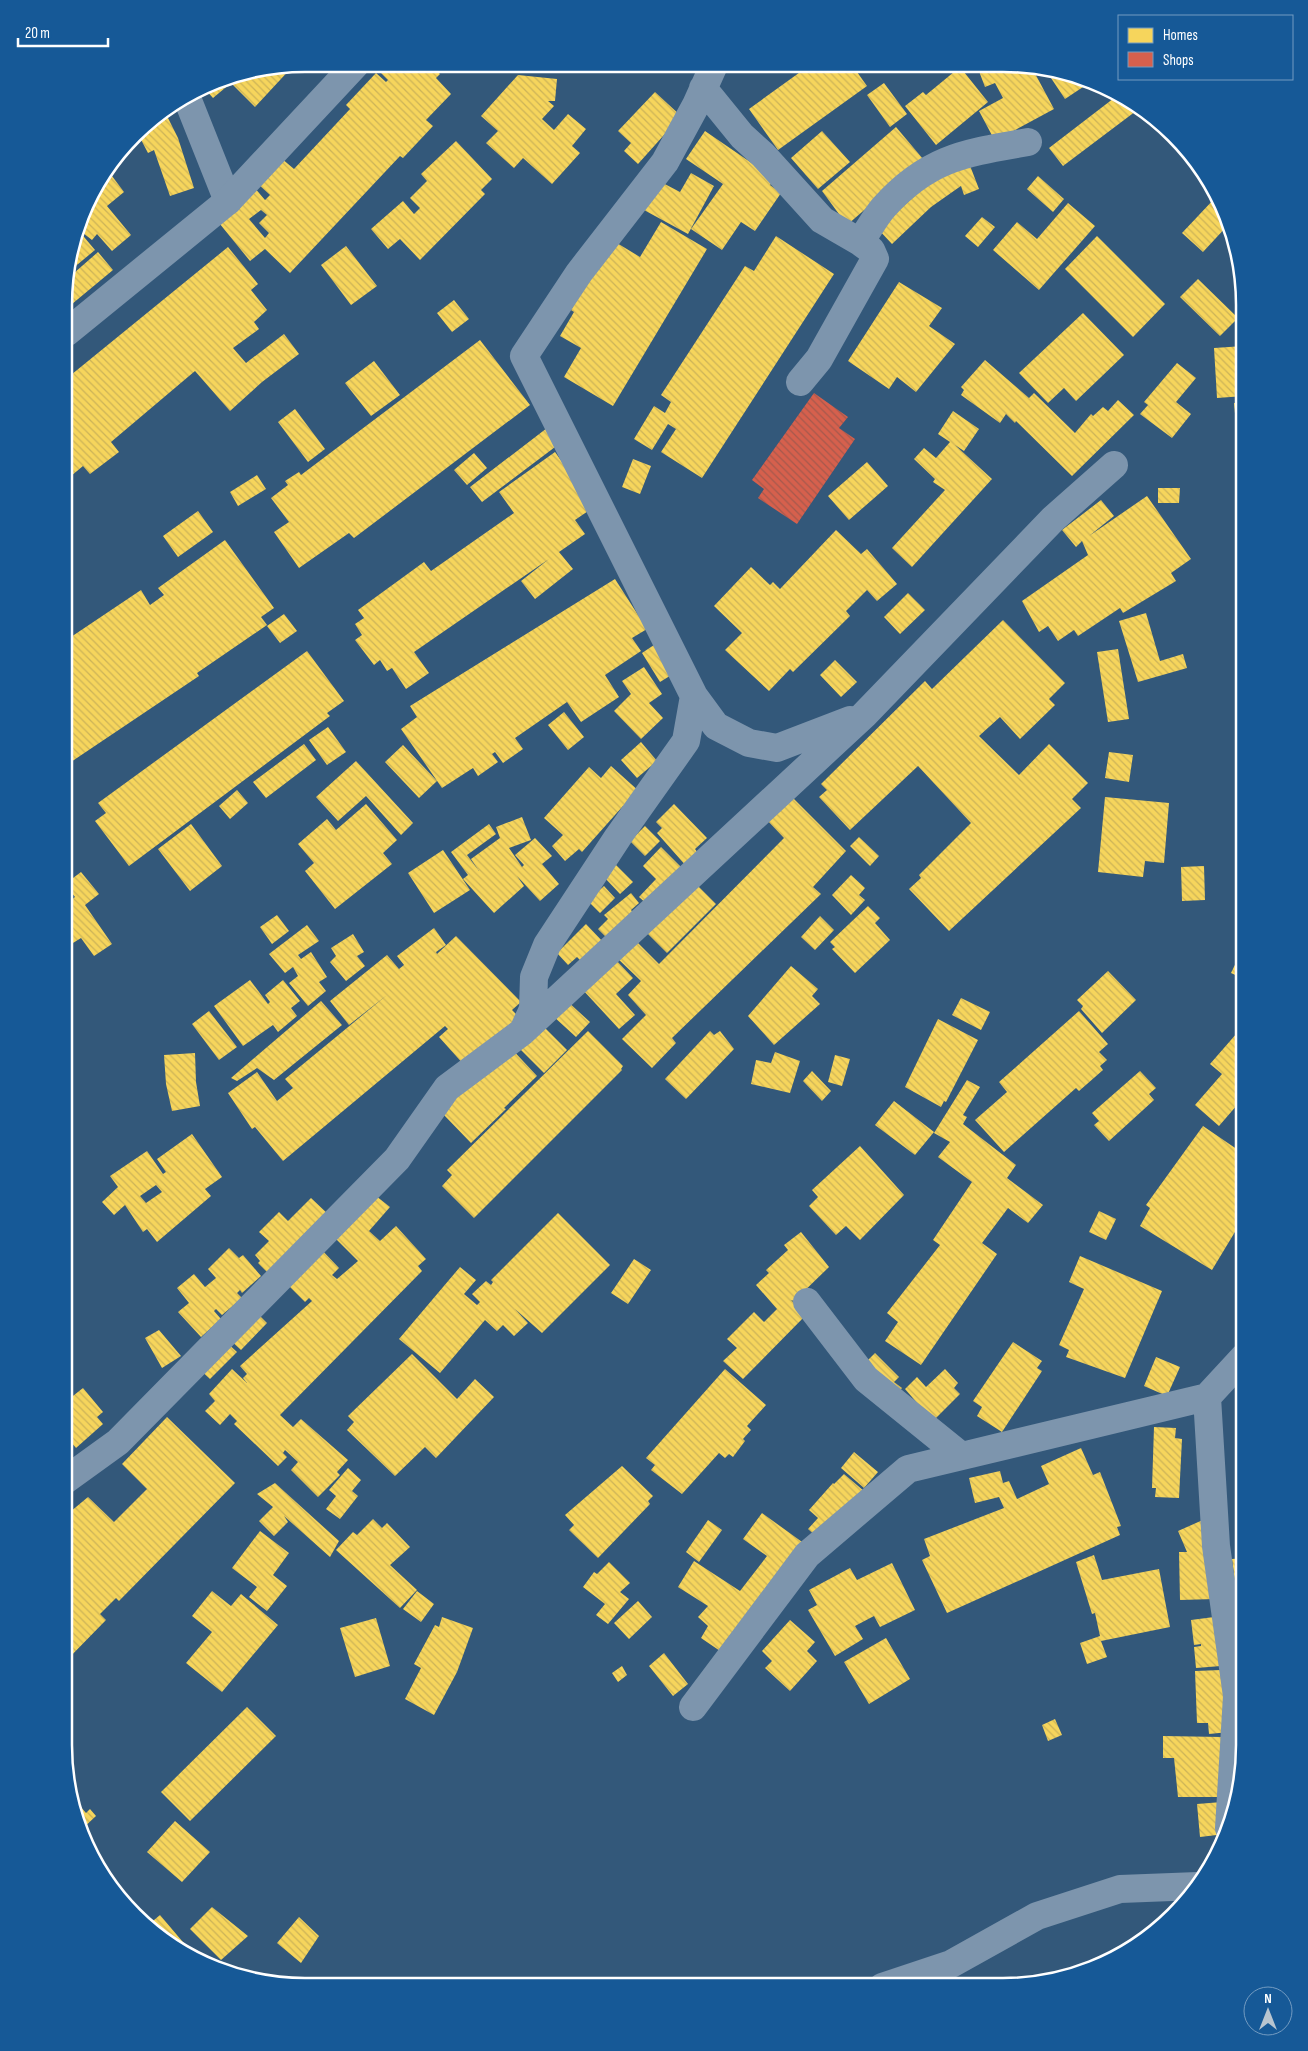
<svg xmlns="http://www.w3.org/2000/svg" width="1308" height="2051" font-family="'Sofia Sans Condensed',sans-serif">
<defs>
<pattern id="homes-back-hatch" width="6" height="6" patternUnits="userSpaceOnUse" patternTransform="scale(1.25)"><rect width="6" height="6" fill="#f6d55c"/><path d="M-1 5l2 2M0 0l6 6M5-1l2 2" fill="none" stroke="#ccb358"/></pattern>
<pattern id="shops-back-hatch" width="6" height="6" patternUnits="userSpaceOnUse" patternTransform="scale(1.25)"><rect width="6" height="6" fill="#d6604d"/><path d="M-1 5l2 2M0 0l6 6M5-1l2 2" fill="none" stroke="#a6594d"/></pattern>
</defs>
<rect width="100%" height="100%" fill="#33587a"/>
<path fill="url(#homes-back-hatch)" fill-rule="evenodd" d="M386 64H429L440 74 436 78 451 94 426 120 433 126 403 158 400 156 290 273 265 249 250 261 215 218 254 187 265 200 270 195 257 183 281 158 294 169 350 109 346 105 376 73 386 82 388 80 379 71ZM261 210 267 215 259 223 269 233 265 238 249 219Z
M810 65H852L867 86 778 150 749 109Z
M293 66 255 107 231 83 213 98 204 88 213 82Z
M977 66H1031L1054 109 995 141 979 111 1003 98 995 83 985 87Z
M960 67 988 102 936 145 905 106 923 92 926 95Z
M1045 69 1052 70 1092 81 1065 99Z
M518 75 557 79 555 101H548L554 106 542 119 554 130 568 114 586 129 572 146 580 153 552 184 523 158 514 168 486 143 498 131 481 116Z
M884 83 907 114 890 127 867 95Z
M655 92 681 116 638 164 624 151 631 143 618 131Z
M1118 95 1140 108 1063 166 1049 148Z
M165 112 178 138 194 188 170 196 154 150 148 153 138 134 146 124Z
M896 127 923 159 847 225 822 191Z
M705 131 775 179 770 185 781 193 755 231 741 222 722 250 691 229 723 184 686 159Z
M822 131 850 162 818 189 791 158Z
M456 141 492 179 481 190 485 194 420 260 400 239 388 249 371 229 403 201 414 214 420 208 410 198 427 181 421 174Z
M969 163 979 189 964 195 961 186 958 188 931 207 892 244 878 229 918 193 946 172Z
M109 172 124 192 107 206 131 235 112 251 97 234 92 240 79 230 89 198Z
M691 173 714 186 688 234 644 210 659 181 680 192Z
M1038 176 1064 199 1053 212 1027 189Z
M1215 198 1226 212 1228 225 1203 252 1182 233Z
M1068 203 1095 226 1039 290 993 250 1017 222 1037 239Z
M982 217 995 227 978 247 965 236Z
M661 222 707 249 613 406 564 377 581 348 560 336 574 312 571 310 612 240 640 257Z
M79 231 95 250 66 274 75 243 77 244 76 242Z
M776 236 834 274 702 478 661 452 676 429 668 424 652 450 634 439 654 406 665 413 671 402 661 395 745 266 754 271Z
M1097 236 1165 304 1133 337 1065 269Z
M346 246 377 286 351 305 321 265Z
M228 247 258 284 251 290 267 310 254 322 259 329 233 348 246 363 284 334 299 354 262 382 230 411 195 371 111 442 119 452 90 474 83 466 65 481 66 379Z
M98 252 113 270 66 309V280Z
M1198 279 1238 318 1220 336 1180 297Z
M899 282 942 308 929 326 955 344 916 392 897 377 889 389 848 361Z
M454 300 469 319 452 332 437 313Z
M1083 313 1124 355 1076 401 1064 388 1048 403 1019 373Z
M480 340 530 405 354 538 349 533 299 568 274 532 289 522 271 498 288 485 285 481 299 472 301 475Z
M1244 346V396L1217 398 1214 348Z
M985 360 1029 398 1034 393 1075 433 1091 414 1093 416 1103 407 1108 411 1118 400 1134 415 1072 476 1016 421 1015 423 1006 414 1000 423 961 395 964 390 961 387Z
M374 361 400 395 371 416 345 383Z
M1177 363 1196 378 1176 402 1191 414 1172 438 1140 414 1148 405 1144 402Z
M1244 402V453L1239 454 1234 403Z
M295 409 325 449 308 462 278 422Z
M953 411 979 429 964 451 955 445 992 479 912 567 892 548 945 490 933 482 935 479 914 459 924 448 936 458 950 442 938 434Z
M547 428 559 444 482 502 470 487Z
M555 452 594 507 575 520 585 534 559 552 573 569 535 599 521 581 549 559 414 652 429 673 406 689 392 668 387 671 380 660 374 665 355 640 362 635 355 624 364 618 358 610 424 562 431 571 514 513 499 492Z
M474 453 487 468 467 485 454 470Z
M633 459 651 466 640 494 622 487Z
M867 462 888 486 849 520 828 496Z
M257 475 266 489 238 506 230 492Z
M1158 488H1180L1179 503H1158Z
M1147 496 1191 559 1171 573 1176 581 1123 613 1120 608 1078 636 1074 630 1058 641 1048 626 1039 632 1022 601 1088 555 1082 541 1076 547 1062 530 1101 500 1114 516 1089 536Z
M198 511 213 532 178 557 163 536Z
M836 530 861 554 867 549 897 584 877 601 867 590 846 611 850 616 793 672 790 669 769 691 725 650 742 633 714 606 751 567 770 585 773 582 780 589Z
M225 540 274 608 261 617 267 625 197 673 199 676 65 766V641L141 590 150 605 164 595 158 588Z
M615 579 647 629 632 638 641 651 605 675 619 697 581 722 567 702 515 738 523 749 503 763 495 752 492 754 498 762 478 776 473 768 442 788 401 729 417 717 410 706Z
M908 593 925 610 900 634 884 617Z
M1146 613 1160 661 1183 654 1187 668 1138 682 1119 621Z
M284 614 297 631 280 643 267 626Z
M1003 620 1065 683 1049 699 1055 705 1020 739 1000 717 979 736 1019 775 1049 744 1088 783 1072 799 1081 808 949 931 909 889 921 878 919 875 971 823 918 766 850 830 819 797 827 790 821 784 925 681 932 689Z
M654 645 673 674 660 682 642 653Z
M1118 649 1129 719 1108 722 1097 652Z
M307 651 344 701 327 713 330 716 129 866 95 821 106 813 98 803Z
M835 660 857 682 841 697 820 675Z
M644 667 662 694 649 703 663 718 641 739 614 711 631 694 622 681Z
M564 712 584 737 568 750 548 725Z
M328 727 346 752 327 765 309 740Z
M641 742 657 761 637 778 621 760Z
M304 744 316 760 266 798 253 782Z
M403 745 437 781 419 798 385 762Z
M1109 752 1133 755 1129 782 1105 778Z
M356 761 413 823 401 835 366 796 338 821 316 797Z
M611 766 641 793 626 809 623 806 582 852 579 849 565 861 552 846 563 835 544 818 589 767 601 778Z
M237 790 248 803 230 819 219 806Z
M790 795 846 851 813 887 821 894 672 1038 676 1043 652 1068 622 1039 646 1015 628 995 641 981 615 956 633 938 659 964 784 838 766 819Z
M1105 797 1169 803 1164 863 1145 861 1143 877 1098 872Z
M366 804 397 840 383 853 392 864 335 909 305 871 314 863 298 844 327 819 336 830Z
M674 804 707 838 695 849 700 856 687 867 657 833 662 828 656 822Z
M522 817 531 840 509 848 522 867 524 865 515 855 535 838 552 856 542 864 559 884 540 901 517 876 524 886 494 913 463 879 468 875 451 852 489 824 496 834 467 855 479 871 471 859 500 838 496 827Z
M191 824 222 866 190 891 158 849Z
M645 826 660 841 645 856 630 841Z
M859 837 879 856 870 866 850 846Z
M661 847 685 871 649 906 639 897 656 879 643 866Z
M443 850 470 890 434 913 408 873Z
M616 865 633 882 620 894 604 877Z
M1204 866 1205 900 1182 901 1181 867Z
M81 872 99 894 85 905 112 944 94 956 81 938 65 948V900L67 903 75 897 65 884Z
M851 875 865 888 859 895 865 900 851 915 832 895Z
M693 881 716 904 667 953 644 930Z
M604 886 615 898 600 913 588 901Z
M631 893 639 903 631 910 636 916 610 941 598 929 608 919 604 915Z
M868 906 880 918 875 923 890 940 855 973 832 949 835 947 830 942Z
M277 915 289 931 272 944 260 927Z
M820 916 834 930 815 950 801 937Z
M586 924 605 944 584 964 577 957 568 965 557 953Z
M307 925 319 941 298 955 301 959 311 952 327 977 319 982 326 991 308 1006 289 983 298 976 293 967 285 973 269 954Z
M434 928 446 945 436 952 437 954 456 936 521 1002 512 1010 519 1017 465 1066 439 1037 448 1029 445 1026 283 1161 255 1127 252 1129 228 1093 257 1072 277 1101 293 1088 285 1079 387 995 349 1025 330 1001 387 955 399 969 404 965 397 956Z
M353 934 364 952 357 956 365 966 346 981 330 962 336 956 331 948Z
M1244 946V979L1231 973Z
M615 959 633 978 616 994 635 1015 619 1029 582 989Z
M791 966 818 989 812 996 820 1004 774 1045 748 1016Z
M1108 971 1136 1000 1102 1033 1081 1009 1083 1006 1077 1000Z
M250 980 268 1004 270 1002 265 995 283 980 300 1001 291 1008 297 1016 278 1032 273 1025 243 1046 214 1006Z
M961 998 990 1012 981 1030 952 1015Z
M321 1001 342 1025 274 1080 257 1068 237 1081 231 1078Z
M567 1001 590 1022 576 1037 553 1016Z
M209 1011 237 1047 219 1060 192 1024Z
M1079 1011 1108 1044 1099 1052 1107 1060 1100 1066 1103 1070 1079 1091 1076 1088 1004 1152 975 1120 1007 1092 999 1082Z
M534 1017 567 1050 544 1073 511 1040Z
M938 1019 978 1040 946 1102 944 1101 941 1107 905 1087Z
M1244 1025V1069L1237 1077 1244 1083V1097L1219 1126 1195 1105 1222 1074 1210 1064Z
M588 1031 623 1066 621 1069 622 1070 474 1218 442 1186 452 1175 447 1170Z
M710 1031 714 1035 720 1031 734 1049 686 1099 665 1079Z
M508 1045 537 1076 504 1108 506 1109 471 1143 443 1114 450 1107 446 1102Z
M775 1052 800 1061 790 1093 751 1084 756 1060 771 1063Z
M195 1053 196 1082 200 1106 172 1111 166 1084 164 1055Z
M835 1055 850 1059 842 1086 828 1082Z
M812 1071 831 1091 822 1101 803 1081Z
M1140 1071 1156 1088 1149 1094 1154 1100 1109 1141 1094 1125 1099 1121 1092 1113Z
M967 1080 980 1087 963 1115 967 1117 963 1124 1016 1165 1007 1178 1043 1205 1028 1223 1008 1208 982 1243 997 1254 921 1365 885 1341 898 1322 887 1313 940 1245 933 1240 972 1182 938 1157 950 1142 934 1133Z
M894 1101 934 1132 915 1155 875 1125Z
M1203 1126 1244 1154V1217L1212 1270 1140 1226 1150 1208 1146 1205Z
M192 1134 222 1177 205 1189 211 1196 157 1242 147 1229 143 1232 125 1205 114 1215 102 1202 118 1187 110 1176 147 1151 163 1174 166 1172 157 1159ZM156 1185 162 1192 146 1203 140 1196Z
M860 1146 904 1195 860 1240 846 1226 836 1235 809 1206 818 1197 812 1190Z
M371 1192 390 1207 369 1231 380 1241 396 1226 426 1259 418 1266 422 1271 280 1415 293 1427 301 1419 348 1460 337 1472 340 1475 318 1497 291 1470 298 1462 285 1450 283 1453 287 1457 278 1466 234 1424 237 1421 230 1414 220 1425 205 1411 215 1401 209 1394 232 1369 247 1383 243 1378 247 1374 240 1366 312 1301 309 1298 305 1302 284 1281 319 1247 339 1268 332 1275 337 1279 358 1261 331 1234Z
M311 1198 329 1215 270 1275 258 1263 260 1261 255 1255 269 1241 259 1232 279 1212 288 1221Z
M1099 1211 1116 1219 1106 1240 1089 1232Z
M558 1213 610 1265 542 1333 515 1309 528 1323 514 1336 503 1325 497 1331 485 1320 440 1373 399 1339 460 1267 476 1280 464 1294 477 1305 480 1302 472 1294 486 1281 491 1285 493 1282 491 1280Z
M801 1232 829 1267 794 1301 791 1300 806 1315 743 1379 723 1361 737 1348 727 1339 754 1312 764 1322 777 1309 756 1285 769 1273 766 1270 788 1250 784 1245Z
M229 1248 239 1258 243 1255 261 1276 242 1293 240 1290 237 1293 242 1298 222 1315 216 1309 214 1311 221 1319 201 1337 178 1312 189 1303 177 1288 194 1274 205 1287 216 1278 208 1269Z
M1080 1256 1162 1291 1125 1378 1066 1357 1069 1350 1059 1345 1084 1289 1069 1282Z
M634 1259 651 1270 628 1304 611 1293Z
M255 1311 267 1323 241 1350 228 1338Z
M159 1330 181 1356 162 1368 145 1338Z
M224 1340 237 1352 210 1379 198 1368Z
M1013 1342 1042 1361 1037 1368 1042 1371 1002 1432 977 1416 982 1407 973 1401Z
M875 1353 899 1377 894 1382 902 1388 889 1405 865 1363Z
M412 1354 457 1399 475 1379 494 1397 436 1458 425 1447 395 1476 347 1430 354 1422 348 1416Z
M1156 1357 1180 1367 1167 1396 1144 1386Z
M725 1369 766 1405 747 1426 751 1430 743 1439 745 1441 733 1457 729 1454 725 1458 719 1453 682 1494 651 1470 655 1465 646 1458Z
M945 1369 958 1383 954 1388 960 1394 933 1421 905 1389 917 1377 926 1387Z
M83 1388 103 1412 97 1417 103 1424 76 1448 64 1434V1403Z
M167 1417 235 1483 119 1601 116 1598 100 1614 106 1620 64 1663V1517L88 1497 114 1522 147 1489 122 1464Z
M1154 1427 1176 1428 1175 1438 1182 1439 1179 1498 1155 1497 1156 1488H1152Z
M1081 1448 1093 1475 1100 1472 1121 1526 1117 1527 1120 1535 947 1613 922 1560 930 1556 924 1539 1004 1508 999 1497 975 1503 969 1478 1000 1471 1003 1483 1009 1481 1017 1499 1049 1484 1041 1466Z
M854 1452 878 1472 864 1488 841 1468Z
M622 1466 653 1496 648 1501 650 1504 598 1558 569 1530 574 1525 565 1515Z
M348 1468 361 1480 352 1491 358 1496 340 1519 326 1509 336 1496 329 1490Z
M844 1474 871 1497 827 1546 808 1529 818 1518 809 1510 833 1483 834 1484Z
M275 1483 339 1541 330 1557 284 1516 288 1522 274 1536 259 1521 273 1507 257 1494Z
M762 1513 809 1547 723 1653 701 1638 708 1626 698 1617 708 1606 678 1587 694 1561 740 1591 767 1556 743 1539Z
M373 1519 382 1528 387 1523 410 1547 390 1565 417 1590 400 1608 336 1550 353 1532 357 1535Z
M1205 1519 1215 1599 1180 1600 1179 1552H1187L1178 1531Z
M708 1520 722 1530 699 1562 686 1552Z
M260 1531 289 1553 273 1575 287 1586 267 1611 249 1597 257 1587 232 1568Z
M1094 1555 1102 1580 1159 1569 1170 1627 1101 1641 1107 1657 1087 1664 1080 1643 1100 1636 1095 1613 1092 1614 1076 1562Z
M1244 1558V1652L1232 1559Z
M609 1562 630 1583 620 1592 629 1599 608 1624 596 1615 605 1604 583 1587 594 1572 597 1574Z
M892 1563 915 1610 880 1627 874 1616 855 1626 863 1639 835 1656 808 1610 817 1605 809 1590 850 1568 857 1580Z
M212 1591 231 1606 241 1594 278 1625 222 1692 186 1663 212 1632 192 1616Z
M417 1591 434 1604 421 1622 403 1609Z
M638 1601 652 1617 629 1639 614 1623Z
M442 1617 473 1628 457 1672 434 1715 405 1699 421 1668 414 1664 435 1625 439 1627Z
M1214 1617 1221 1666 1196 1668 1194 1647 1201 1646V1644L1194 1645 1191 1620Z
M376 1618 390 1666 355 1677 340 1628Z
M790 1620 815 1642 807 1651 817 1661 790 1691 765 1668 772 1661 762 1651Z
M886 1638 910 1679 869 1704 844 1662Z
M664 1653 688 1684 673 1696 649 1666Z
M622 1666 627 1675 618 1682 612 1673Z
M1221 1670 1229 1732 1209 1734 1208 1723H1197L1195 1671Z
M247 1707 276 1736 190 1821 161 1792Z
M1055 1719 1062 1735 1048 1741 1042 1725Z
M1163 1736 1222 1737 1226 1797H1178L1174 1758H1163Z
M75 1800 86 1813 90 1809 96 1816 81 1830Z
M1222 1802 1225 1834 1200 1837 1197 1804Z
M175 1821 210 1852 182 1882 147 1852Z
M212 1907 248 1936 221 1960 190 1929Z
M160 1915 199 1961 158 1938 147 1926Z
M299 1917 319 1936 301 1963 277 1943Z"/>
<path fill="url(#shops-back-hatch)" d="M814 393 848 417 839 428 855 439 797 524 758 498 764 489 752 480Z"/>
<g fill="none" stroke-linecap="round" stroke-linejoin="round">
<path stroke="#7d95ad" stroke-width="28" d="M703 88 742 136 763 155 822 220 860 242 871 250 875 259 819 359 800 382
M187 98 228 201
M860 242C868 231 875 217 884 207 929 157 966 153 1028 142
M694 696 716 726 749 743 777 748 850 720
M523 1031 533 1009 534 977 547 945 618 837 686 741 694 696 524 356 579 273 665 162 696 105 714 65
M807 1302 866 1379 960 1455
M1207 1397 1216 1546 1237 1696 1229 1828
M64 1481 118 1442 397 1159 447 1088 522 1032 864 715 1053 519 1114 465
M693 1707 807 1555 908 1469 1207 1397 1244 1357
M882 1987 951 1964 1037 1916 1120 1889 1198 1886"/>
<path stroke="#7d95ad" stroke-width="28" d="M66 333 228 201 356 64"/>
</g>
<path d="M0 0H1308V2051H0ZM305 72H1003A233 233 0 0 1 1236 305V1745A233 233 0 0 1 1003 1978H305A233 233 0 0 1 72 1745V305A233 233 0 0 1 305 72Z" fill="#165997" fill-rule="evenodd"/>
<path fill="none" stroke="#fff" stroke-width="2.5" d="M305 72H1003A233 233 0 0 1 1236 305V1745A233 233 0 0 1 1003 1978H305A233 233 0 0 1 72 1745V305A233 233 0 0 1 305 72Z"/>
<rect x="1118" y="15" width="175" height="65" fill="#165997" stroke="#739bc1"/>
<rect x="1128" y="28" width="25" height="15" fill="#f6d55c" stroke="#739bc1"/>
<text x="1163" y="40" font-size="15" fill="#ffffff">Homes</text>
<rect x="1128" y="52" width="25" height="15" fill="#d6604d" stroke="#739bc1"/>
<text x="1163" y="65" font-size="15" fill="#ffffff">Shops</text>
<g transform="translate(1268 2011)"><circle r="24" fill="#165997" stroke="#739bc1"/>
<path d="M0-4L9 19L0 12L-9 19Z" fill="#b8c5d0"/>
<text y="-8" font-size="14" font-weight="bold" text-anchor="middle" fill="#ffffff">N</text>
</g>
<path d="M18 38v8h90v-8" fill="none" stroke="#ffffff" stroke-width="2.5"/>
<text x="25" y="38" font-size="15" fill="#ffffff" stroke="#165997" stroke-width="4" paint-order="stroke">20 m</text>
</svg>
